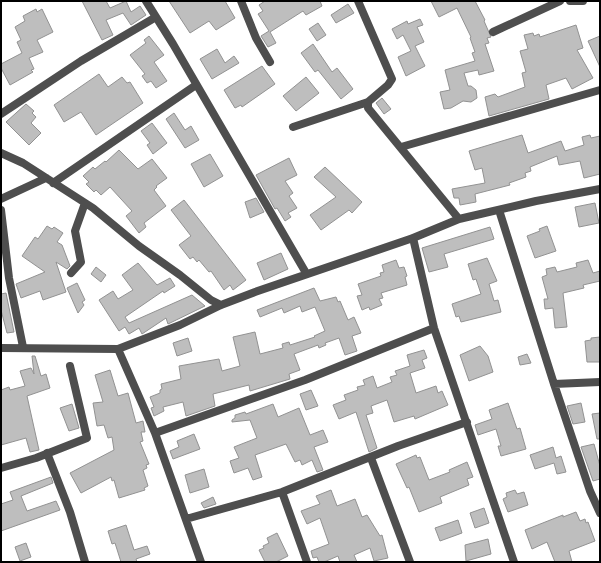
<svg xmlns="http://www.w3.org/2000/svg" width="601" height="563" font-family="'Noto Sans',sans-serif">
<rect width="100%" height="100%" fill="#fff"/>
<path fill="#bebebe" stroke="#929292" d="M82 1H106L110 8 126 1 131 12 140 6 146 15 131 25 123 13 106 20 113 35 102 40Z
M169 1H225L235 18 216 30 209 21 190 33Z
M265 1H320L322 6 306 15 303 11 270 32 276 43 268 47 261 36 269 31 258 14 263 11 259 5Z
M431 1H475L485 20 484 21 491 37 487 38 489 43 485 44 494 71 479 75 478 70 464 73 468 86H471L476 90 477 98 471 102 463 101 451 108 444 109 440 92 450 90 445 70 475 61 472 53 475 52 470 38 471 37 457 8 439 17Z
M348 4 354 13 336 23 331 15Z
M36 9 37 12 42 9 53 32 37 40 43 52 29 58 34 69 31 70 33 72 10 85 1 68V64L22 53 17 42 21 40 15 27 25 21 23 16Z
M420 19 423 25 417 27 424 42 415 46 425 66 406 76 398 57 411 51 403 35 397 39 392 29 407 21 408 24Z
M318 23 326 35 317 41 309 29Z
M576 25 583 48 577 50 593 78 572 89 566 78 546 85 549 99 489 116 485 97 495 94 498 97 525 87 522 73 526 72 520 51 528 49 524 35 533 33 534 36 539 34 540 37Z
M149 36 164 55 154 62 167 81 156 88 151 81 147 83 142 76 145 74 130 55 146 43 144 40Z
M600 36V67L588 41Z
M313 44 332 72 337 68 353 89 341 99 318 70 315 72 301 53Z
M217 49 225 63 234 56 239 63 212 79 200 59Z
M262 66 275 84 242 107 241 105 235 108 224 90Z
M99 74 108 87 122 77 127 83 130 82 143 103 96 135 81 112 64 122 54 105Z
M306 77 319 93 296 111 283 96Z
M382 98 391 109 384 114 376 103Z
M26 104 34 111 32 113 36 117 31 123 41 133 29 145 6 122Z
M174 113 185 130 191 126 199 140 185 148 166 119Z
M152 123 167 143 153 154 147 145 150 143 141 131Z
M522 135 528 153 561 141 565 151 584 145 582 137 590 135 591 138 600 136V174L584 178 580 161 559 165 557 156 530 167 531 171 525 173 526 177 509 183 510 185 475 194 476 202 460 205 459 198H454L452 189 485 183 482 168 475 170 469 151Z
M119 150 138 169 152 159 167 178 156 186 157 187 154 190 166 206 144 223 146 227 139 233 126 216 132 211 110 187 101 195 96 190 94 192 86 184 89 182 83 176 93 167 95 169 105 161 106 162Z
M210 154 223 176 204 187 191 164Z
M289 158 297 175 285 181 293 193 289 196 297 208 288 213 291 217 285 221 277 208 275 209 256 175Z
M325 167 362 202 352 213 349 210 321 230 310 215 336 197 314 177Z
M256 198 264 212 250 218 245 202Z
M184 200 246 280 233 290 230 285 224 290 211 271 209 272 199 260 197 262 193 257 190 259 179 245 191 236 171 210Z
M595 203 599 223 579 227 575 207Z
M47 226 52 229 54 227 63 233 57 242 62 245 70 266 67 269 56 262 66 292 43 300 40 291 21 298 16 284 45 272 22 256 35 237 38 239Z
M547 226 556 251 535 258 527 236 540 231 539 229Z
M490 227 494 239 444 254 448 267 429 272 422 248Z
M281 253 288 269 264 280 257 263Z
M487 258 497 281 489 284 494 301 498 300 501 312 461 322 459 316 456 317 452 304 481 294 476 279 473 280 468 264Z
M396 260 399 268 404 267 407 276 405 277 407 285 381 293 383 298 379 299 382 305 370 310 369 307 362 310 357 296 362 295 358 284 381 276 380 273 384 272 382 265Z
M588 260 593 273 600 271V281L583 285 584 288 563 293 567 327 555 328 553 308 545 309 544 299H548L542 277 547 275 546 269 555 267 557 272 577 267 576 263Z
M138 263 157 285 170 278 175 286 164 293 163 291 125 317 129 323 192 295 205 306 168 324 166 318 142 334 139 328 129 334 125 327 119 331 99 300 113 291 118 299 133 290 122 275Z
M96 267 106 275 101 282 91 274Z
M77 283 85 300 82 302 84 305 78 313 67 288Z
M314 288 320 301 336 297 338 302 340 301 348 320 354 317 361 333 352 336 357 351 345 355 339 338 325 343 326 345 319 348 318 345 294 354 300 370 289 374 290 379 250 391 249 385 213 394 215 406 186 416 183 402 163 407 164 411 154 416 151 408 154 407 150 397 160 393V390L162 389 161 384 181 379 179 366 219 359 222 371 240 366 233 337 255 332 260 354 283 348 282 344 289 342 290 345 315 337 314 336 325 331 315 307 302 312 300 306 284 313 282 308 260 317 257 310Z
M6 293 14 332 7 333 1 310V294Z
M600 337V362H587L585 341 591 340V338Z
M188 338 192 351 177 356 173 343Z
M480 346 488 356 493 372 469 381 460 355Z
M424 350 427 358 422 360 425 368 410 373 416 393 436 386 438 393 442 391 448 405 415 419 414 416 394 422 387 400 371 406 373 413 366 415 377 448 369 452 356 412 339 419 333 405 346 400 344 395 358 390 357 387 365 385 363 380 373 376 377 388 392 382 390 377 397 375 395 371 410 366 407 355Z
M527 354 531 363 520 365 518 357Z
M32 356H35L41 376 46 374 50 388 27 396 39 450 30 452 26 438 1 445V390L9 387 10 390 25 386 20 371 31 368 34 374Z
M110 370 118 396 128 393 136 423 143 421 145 432H141L143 441 140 442 149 464 146 465 147 468 143 470 148 486 144 488 145 490 119 498 114 480 112 481 111 477 81 493 70 473 114 450 112 437 108 438 104 425 97 426 93 403 103 402 95 375Z
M311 390 318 406 306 410 300 394Z
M508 403 517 429 520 428 526 449 501 456 498 446H501L496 429 478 435 475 425 492 419 489 410Z
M581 403 585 422 573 424 567 406Z
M72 404 79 428 69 431 60 408Z
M273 404 278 417 299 408 310 435 323 430 328 442 314 447 323 470 317 472 312 460 302 465 300 460 295 462 286 444 255 455 262 477 253 480 248 468 234 473 230 461 239 458 234 447 257 438 250 420 232 422V420L235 418V415L245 412 246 414Z
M600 413V439H597L592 414Z
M194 434 200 449 173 459 170 451 179 447 177 441Z
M594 444 600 466V479L593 481 581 447Z
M553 447 556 458 561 456 566 472 557 474 554 463 535 469 530 455Z
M416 455 417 458 420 457 429 480 450 472 449 470 467 462 473 477 467 479 469 485 440 497 442 503 419 512 409 487 407 488 396 464Z
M204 469 209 487 190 493 185 475Z
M51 477 53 483 21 496 27 511 56 501 60 510 1 531V504L13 500 10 492Z
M331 490 337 506 355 499 362 517 367 515 380 536 382 535 388 558 374 561 370 548 354 555 357 562H340L338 556 324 562H319L317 557 313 558 311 551 329 544 320 518 307 524 301 511 320 504 316 496Z
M515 490 517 494 524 492 528 505 508 512 503 499 507 497 506 493Z
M213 497 216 504 204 508 201 503Z
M484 508 489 523 475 528 470 513Z
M576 512 580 521 585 519 586 523 588 522 595 541 569 551 572 562H555L547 542 532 549 525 530 563 515V517Z
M458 520 462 533 440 541 435 528Z
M126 525 134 550 147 546 150 554 136 559 137 562H121L115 543 112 544 108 531Z
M277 533 288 556 276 562H265L259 550 264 548 263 546 269 543 267 538Z
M488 539 491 554 466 561 465 545Z
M26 543 31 557 20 561 15 547Z"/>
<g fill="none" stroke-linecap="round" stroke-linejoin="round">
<path stroke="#4e4e4e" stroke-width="8" d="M146 1 173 44 306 273
M241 1 256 38 270 62
M358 1 392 79 388 85 368 102V108L459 219
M570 1H583
M493 32 560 1
M1 114 81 61 156 17
M293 127 368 102
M401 147 600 90
M1 153 23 163 93 208 139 246 180 275 211 300 221 305
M53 183 196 85
M1 199 46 178
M1 210 9 278 23 347
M499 210 554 384 590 491 600 513
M413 238 434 328 514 562
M71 273 81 262 75 231 85 203
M1 348 118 349 180 325 221 305 255 292 413 238 459 219 536 201 600 189
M118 349 155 433 201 562
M554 384 600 382
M155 433 305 380 434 328
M47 453 70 512 85 562
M371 458 410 562
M1 468 36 458 87 438 70 366
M282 492 307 562
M186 519 282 492 398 446 467 422"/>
</g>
<rect width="601" height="563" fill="none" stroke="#000000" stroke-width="4"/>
</svg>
